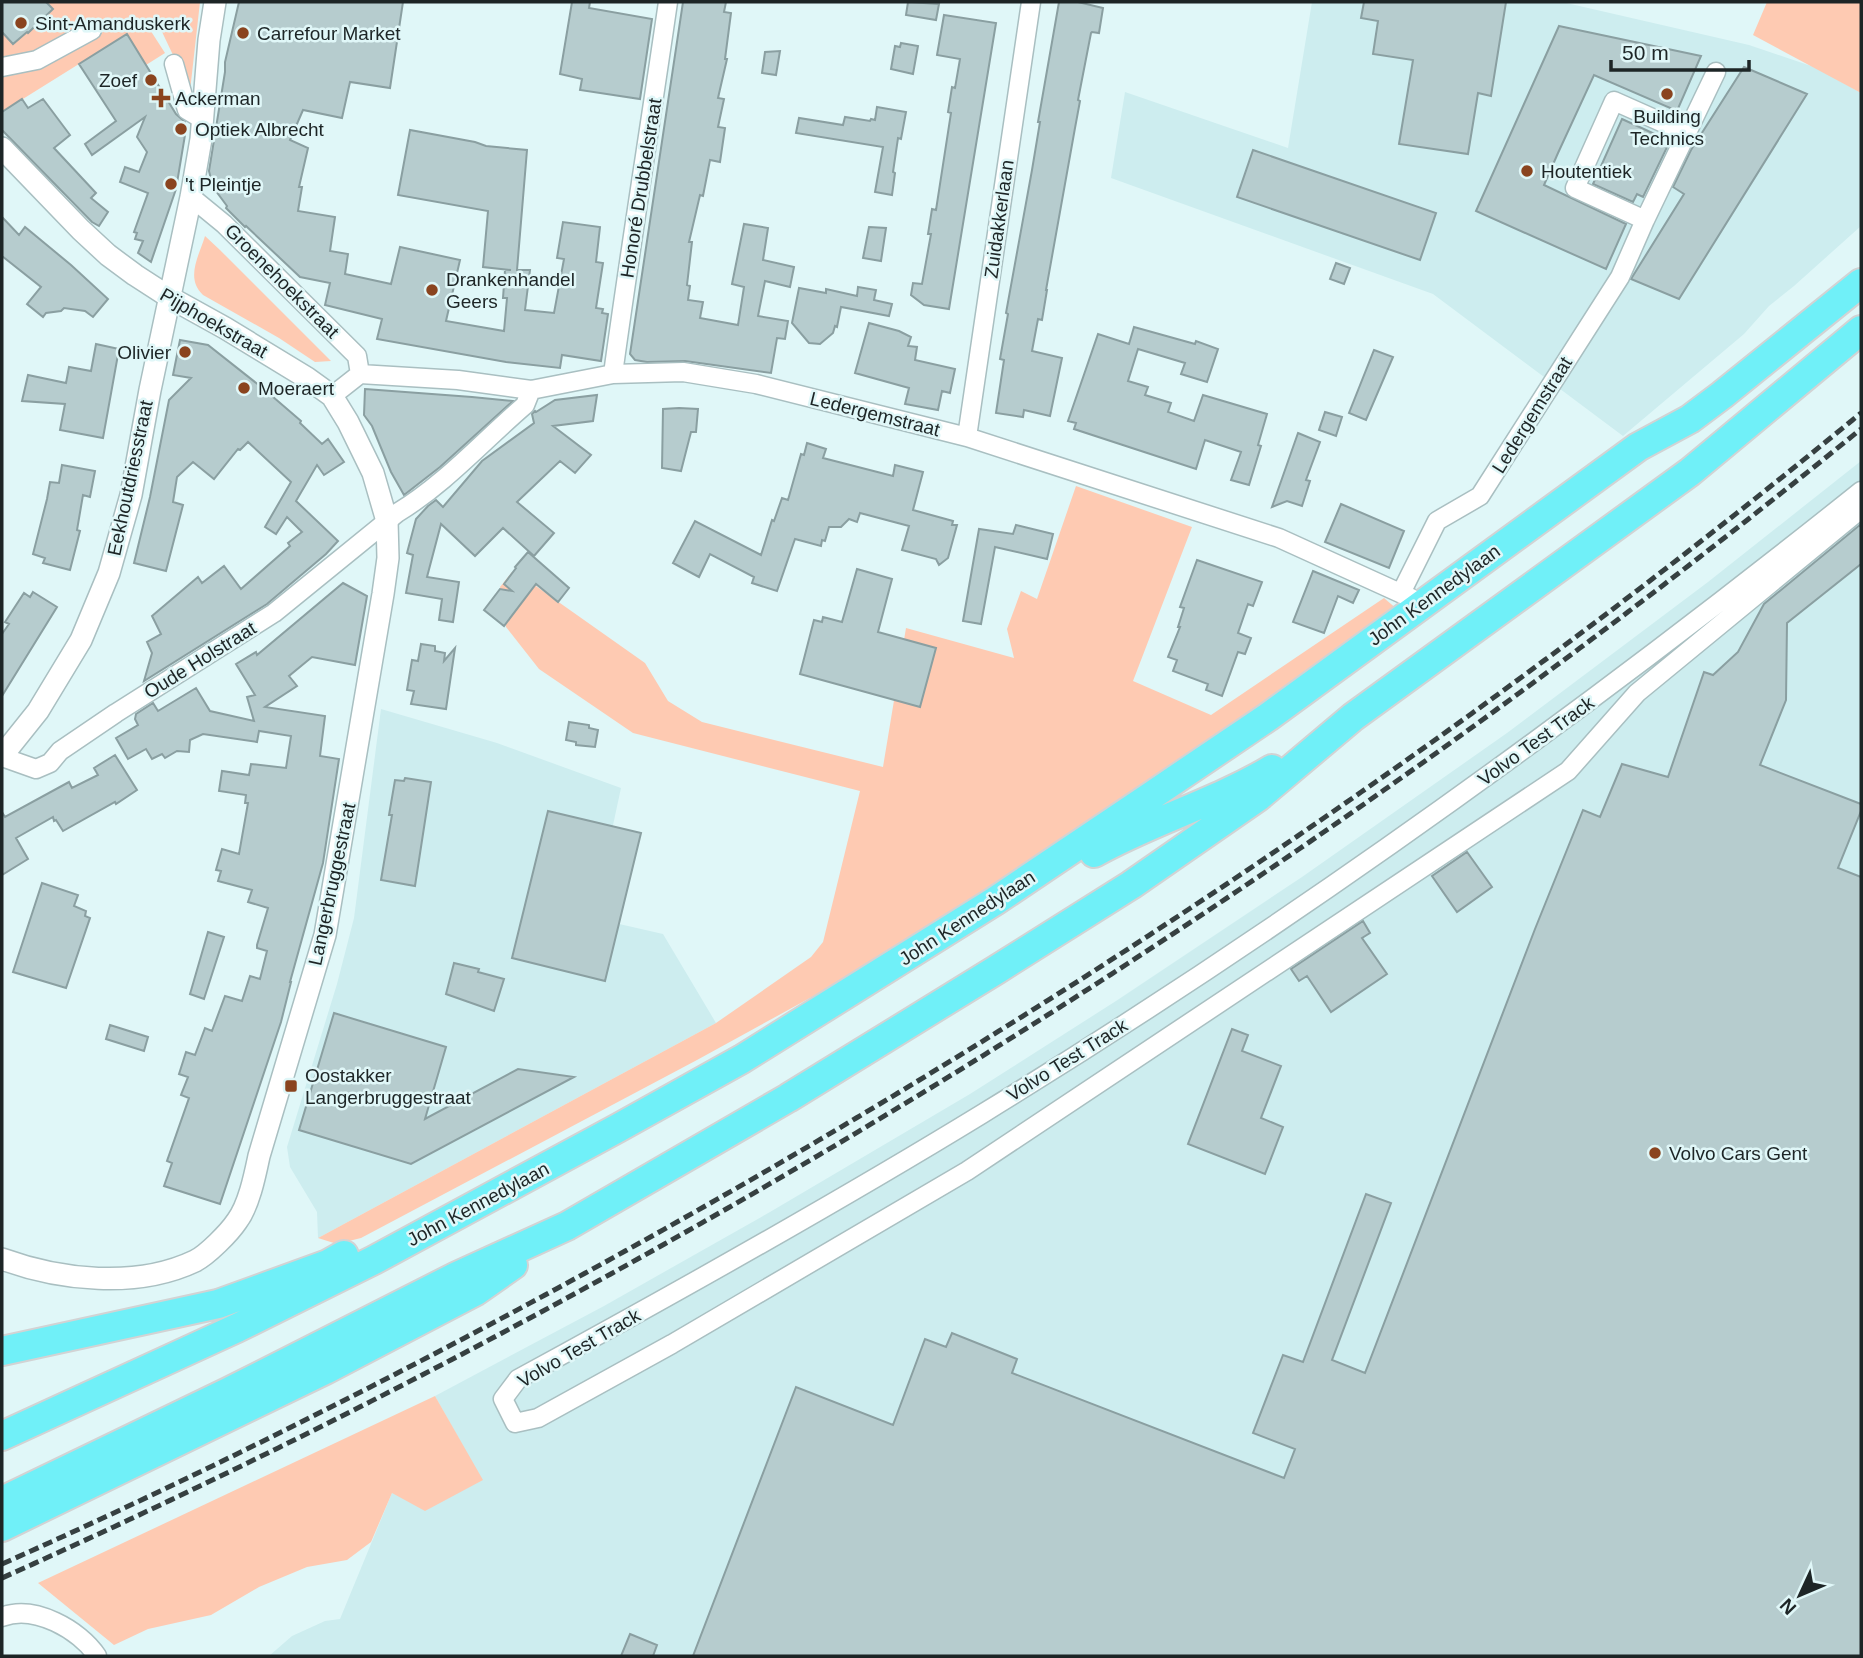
<svg xmlns="http://www.w3.org/2000/svg" width="1863" height="1658" font-family="Arial,sans-serif">
<rect width="100%" height="100%" fill="#e0f7f8"/>
<path fill="#cdedef" d="M1312 2H1562L1749 45 1817 68 1861 93V226L1794 286 1769 306 1744 334 1623 436 1433 294 1111 178 1125 92 1288 148Z
M1861 461V1656H269L292 1636 325 1621 340 1619 392 1493 482 1480 435 1396 604 1306 770 1212 970 1094 1116 1001 1302 877 1507 733 1708 582Z
M381 709 497 743 621 788 593 918 663 934 716 1023 318 1238 317 1212 290 1167 287 1147 337 984 354 918Z"/>
<path fill="#fecab2" d="M2 2H200L190 91 155 17 145 22 165 53 146 65 127 34 2 112Z
M1767 2H1861V93L1753 35Z
M205 236 220 250 331 361 315 362 279 338 203 295C185 278 199 256 205 236Z
M1076 486 1192 527 1133 681 1211 715 1384 598 1398 610 1101 817 830 987 697 1060 361 1238 337 1244 318 1238 716 1023 811 957 823 942 860 791 633 733 539 669 506 627 500 587 512 572 533 584 645 663 668 701 702 722 883 767 906 628 1014 658 1007 629 1021 591 1037 599Z
M435 1396 483 1480 425 1511 392 1493 371 1542 347 1560 307 1567 259 1587 211 1615 148 1629 114 1645 38 1583Z"/>
<path fill="#b6ccce" stroke="#8a9fa1" stroke-width="2" d="M2 2H46L53 9 28 33 27 32 13 44 2 32Z
M239 2H403L390 88 350 82 342 118 303 110 290 140 308 148 299 187H302L298 211 335 217 330 251 348 254 345 274 391 284 400 247 460 260 446 321 504 331 507 298H503L505 270H511L483 267 488 211 398 195 410 130 475 142 486 146 527 150 517 270H530L525 310 554 313 564 259 557 258 563 222 600 227 596 262 603 263 596 308 603 309 602 313 608 314 601 361 562 355 560 368 506 362 377 339 382 319 325 305 330 283 300 277 246 226 245 227 226 208 227 206 213 187 209 171 225 72V62Z
M572 2H590L589 8 652 19 640 99 580 90 582 79 560 74Z
M683 2H726L724 12 731 13 725 59H727L718 98 724 99 718 127 725 128 720 162 710 160 703 196 700 195 693 225 689 242H692L687 285 690 286 688 300 703 302 700 318 738 325 744 287 732 284 744 224 768 228 763 260 794 267 790 287 765 281 758 316 788 321 785 339 777 338 771 373 685 361 647 362 635 360 630 354Z
M908 2 939 4 936 20 906 15Z
M1059 2H1078L1103 8 1099 33 1092 32 1091 33 1078 100 1080 101 1075 128 1046 290H1047L1042 320 1038 319 1032 351 1062 358 1050 416 1024 410 1023 417 996 413 1004 360 1000 359 1008 314 1006 313 1032 170 1040 122H1038Z
M1364 2H1506L1491 96 1478 93 1468 154 1399 144 1413 60 1373 54 1378 21 1361 18Z
M944 15 996 23 949 309 924 305 911 295 913 283 922 284 931 234H928L932 209 936 210 951 113 948 112 952 87 955 88 960 59 937 55Z
M1559 26 1701 56 1677 111 1594 75 1558 153 1544 185 1626 224 1606 269 1476 211Z
M127 34 176 114 185 122 186 129 176 189 151 262 138 253 143 241 135 239 137 233 134 232 148 193 120 182 125 167 139 172 147 152 137 137 145 117 92 155 85 144 116 121 79 64Z
M901 43 918 46 913 74 891 69 895 46 900 47Z
M780 51 776 75 762 73 765 52Z
M1744 67 1807 94 1679 299 1631 279 1684 194 1673 187 1691 150Z
M22 99 28 108 43 99 70 135 54 148 96 193 91 198 108 212 99 226 92 222 2 130V112Z
M877 107 906 112 901 139 898 138 893 172 895 173 892 195 875 192 883 147 796 133 799 118 843 125 845 117 870 121 871 119 875 120Z
M1622 119 1670 141 1643 197 1637 194 1633 202 1593 184Z
M1253 150 1436 213 1420 260 1237 197Z
M2 217 19 235 25 227 71 265 108 299 93 317 85 311 64 308 61 311 46 313 43 317 27 304 41 287 2 256Z
M869 227 886 228 881 261 863 258Z
M1336 263 1350 268 1344 284 1330 279Z
M858 287 876 290 874 300 892 304 889 316 841 307 837 327 835 326 833 333 820 344 809 343 792 323 799 288 826 293V289L857 296Z
M869 323 899 331 911 337 908 346 917 347 915 360 955 369 950 393 942 391 938 410 905 404 909 388 855 373Z
M1134 327 1195 344 1196 341 1218 349 1207 382 1181 374 1185 363 1138 349 1128 381 1148 387 1145 395 1171 403 1168 412 1194 421 1203 395 1267 414 1258 445 1261 446 1249 485 1231 480 1241 452 1205 440 1196 469 1074 429 1076 423 1068 421 1098 334 1129 344Z
M180 340 208 345 265 390 301 421 300 423 322 444 328 439 344 462 324 475 317 465 296 501 338 541 326 554 267 604 144 681 152 653 147 642 161 634 152 616 198 577 202 583 224 566 241 589 290 546 288 543 302 532 287 517 276 534 265 527 291 482 248 442 240 450 238 449 214 479 193 462 177 477 173 502 183 505 166 571 134 563 150 497 169 400 191 378 173 375Z
M96 344 119 349 103 438 60 430 65 404 22 401 28 375 66 383 69 367 91 371Z
M1374 350 1393 357 1366 420 1349 413Z
M365 389 472 397 513 401 440 467 404 495 391 472 372 426 364 415Z
M597 395 593 421 553 426 591 455 575 473 560 461 517 502 554 533 534 556 503 528 475 556 441 524 427 577 459 582 453 622 439 620 442 599 406 593 413 555 407 553 416 519 428 506 436 500 443 507 482 461 534 423 532 414 535 411 536 412 555 400Z
M679 408 698 409 696 432H691L681 471 662 468 663 409Z
M1325 412 1342 417 1336 436 1319 430Z
M1298 433 1320 442 1306 480 1310 481 1302 506 1287 501 1272 507Z
M807 443 826 449 823 458 893 476 895 465 923 472 913 510 953 521 952 525H957L948 558 939 565 936 559 902 550 909 526 860 513 857 522 849 519 841 527H829L825 541 822 540 821 546 795 539 777 591 752 583 754 577 710 554 699 577 673 563 695 521 761 555 772 520 774 521 782 498 788 500 801 454 804 455Z
M62 465 95 471 90 497 83 495 77 530 80 531 70 570 43 563 45 558 33 554 47 499 50 482 59 483Z
M1341 504 1404 531 1389 568 1325 542Z
M1861 524V564L1787 623 1786 700 1760 765 1861 804V811L1838 868 1861 877V1656H693L796 1387 893 1425 925 1339 946 1347 952 1333 1017 1359 1012 1373 1284 1478 1295 1449 1253 1433 1283 1355 1303 1362 1366 1194 1391 1203 1332 1360 1365 1373 1535 929 1583 810 1600 817 1622 764 1668 777 1704 672 1713 675 1738 652 1764 604Z
M1016 525 1053 534 1047 559 995 547 981 624 963 621 979 529 1013 534Z
M528 552 569 588 558 602 536 584 504 626 484 610 500 589 512 591 504 584 516 568 515 567Z
M1197 560 1262 582 1253 606 1248 604 1238 633 1251 638 1245 654 1238 652 1222 696 1206 690 1208 684 1173 671 1177 660 1168 657 1180 627H1178L1184 608 1180 607Z
M857 569 892 579 878 632 936 648 920 707 800 674 814 620 822 622 823 617 842 622Z
M1313 571 1359 590 1353 603 1338 596 1324 633 1293 622Z
M343 583 367 596 355 665 312 657 289 676 297 686 265 707 325 716 320 756 339 759 323 863 290 982H291L281 1022 220 1204 164 1186 172 1163 167 1161 189 1098 181 1095 188 1077 179 1074 186 1052 195 1055 205 1028 212 1031 225 996 242 1001 250 976 260 979 267 951 257 948V945L268 908 248 902 252 890 218 881 221 871 216 870 222 849 239 854 248 803H245L246 795 219 791 222 771 249 775 251 764 286 768 291 736 259 731 257 742 203 734 190 740 189 752 177 751 165 758 162 754 152 759 146 749 128 759 116 738 138 725 135 719 136 714 153 703 158 711 196 688 210 711 254 721 247 697 255 695 236 664 256 652 257 655Z
M33 592 57 607 2 696V634L9 624 5 622 24 593 30 597Z
M421 644 435 646V651L445 653 444 661 455 648 446 709 411 704 414 691 407 690 412 660 418 661Z
M569 722 589 725V728L598 730 595 747 576 745V742L566 740Z
M115 755 137 790 116 804 115 802 63 831 56 820 54 821 53 817 16 838 28 859 2 875V812L5 817 69 782 72 788 98 775 94 768Z
M405 778 431 782 415 886 381 880 392 815H389L395 780 404 781Z
M548 811 641 833 605 981 512 958Z
M1467 852 1492 887 1457 912 1432 876Z
M42 883 78 895 74 906 86 911 85 916 90 918 66 988 13 972Z
M1363 921 1370 933 1362 938 1387 974 1331 1012 1307 976 1299 981 1291 969Z
M208 932 224 937 204 999 190 994Z
M454 963 479 969 478 972 504 979 494 1011 446 994Z
M334 1013 446 1047 425 1119 518 1069 574 1077 411 1164 299 1130Z
M110 1025 148 1037 144 1051 106 1039Z
M1232 1029 1248 1035 1242 1051 1281 1066 1261 1118 1283 1127 1265 1174 1188 1144Z
M630 1634 657 1645 653 1656H621Z"/>
<g fill="none" stroke-linecap="round" stroke-linejoin="round">
<defs>
<path id="minor" d="M174 64 187 110 202 119
M2 67 37 60 92 30
M191 197 224 224 357 356 360 374
M1645 220 1575 188 1614 101 1686 133
M613 374C630 250 650 126 668 2
M332 396 360 374 458 380 531 390 613 374 683 372 756 384 967 437 1279 538 1411 598
M967 437 1031 2
M1861 491C1581 715 1288 926 982 1114 830 1207 674 1294 518 1379L503 1399 515 1423 538 1418 672 1344 967 1171 1568 771 1637 693 1861 509
M1401 593 1437 521 1480 496 1620 277 1645 220 1716 72
M2 757 36 769 50 763 60 751 116 713 274 613 397 513C445 484 483 441 525 405L531 390
M2 1617C34 1604 80 1630 97 1656"/>
<path id="tertiary" d="M2 148 81 230 108 255 135 275 169 297 225 328 307 378 332 396 348 422 373 473 387 521 388 558 383 594 325 935 259 1156C255 1175 249 1205 237 1221 229 1233 207 1255 195 1261 136 1289 60 1280 2 1259
M2 756 38 711 81 640 109 573 131 495 150 390 191 197 201 139 209 40 215 2"/>
<path id="trunk" d="M1094 853C1151 821 1215 803 1272 769
M2 1351 218 1304 328 1264 344 1255
M2 1436 237 1328 374 1260 618 1128 742 1059 995 901 1151 796 1268 717 1638 447 1690 419 1722 395 1861 283
M2 1501 228 1392 457 1276 567 1226 788 1098 996 970 1131 885 1258 797 1353 717 1690 472 1861 330
M2 1527 325 1370 476 1291 513 1265"/>
</defs>
<use href="#minor" stroke="#a9bfc1" stroke-width="21"/>
<use href="#tertiary" stroke="#a9bfc1" stroke-width="24"/>
<use href="#trunk" stroke="#d2d3d4" stroke-width="32"/>
<use href="#minor" stroke="#fff" stroke-width="18"/>
<use href="#tertiary" stroke="#fff" stroke-width="21"/>
<use href="#trunk" stroke="#70f0f8" stroke-width="28"/>
<path stroke="#364041" stroke-width="5" stroke-dasharray="10 5" stroke-linecap="butt" d="M2 1564C186 1482 367 1391 545 1295 1010 1043 1453 749 1861 413
M2 1578C669 1279 1294 890 1861 429"/>
</g>
<g fill="#8a441f" stroke="#e0f7f8" stroke-width="2.5">
<circle cx="21" cy="23" r="7"/>
<circle cx="243" cy="33" r="7"/>
<circle cx="151" cy="80" r="7"/>
<circle cx="1667" cy="94" r="7"/>
<path d="M157.5 87.5h7v7h7v7h-7v7h-7v-7h-7v-7h7z"/>
<circle cx="181" cy="129" r="7"/>
<circle cx="1527" cy="171" r="7"/>
<circle cx="171" cy="184" r="7"/>
<circle cx="432" cy="290" r="7"/>
<circle cx="185" cy="352" r="7"/>
<circle cx="244" cy="388" r="7"/>
<rect x="284" y="1079" width="14" height="14" rx="3.5"/>
<circle cx="1655" cy="1153" r="7"/>
</g>
<g text-anchor="middle" dominant-baseline="central" stroke-width="5" stroke-linejoin="round" paint-order="stroke">
<g font-size="19" fill="#1d2526" stroke="#e0f7f8" text-anchor="start">
<text x="35" y="23">Sint-Amanduskerk</text>
<text x="257" y="33">Carrefour Market</text>
<text x="137" y="80" text-anchor="end">Zoef</text>
<text x="175" y="98">Ackerman</text>
<text x="1667" y="116" text-anchor="middle">Building<tspan x="1667" dy="22">Technics</tspan></text>
<text x="195" y="129">Optiek Albrecht</text>
<text x="1541" y="171">Houtentiek</text>
<text x="185" y="184">'t Pleintje</text>
<text x="446" y="279">Drankenhandel<tspan x="446" dy="22">Geers</tspan></text>
<text x="171" y="352" text-anchor="end">Olivier</text>
<text x="258" y="388">Moeraert</text>
<text x="305" y="1075">Oostakker<tspan x="305" dy="22">Langerbruggestraat</tspan></text>
<text x="1669" y="1153">Volvo Cars Gent</text>
</g>
<g font-size="19" fill="#1d2526" stroke="#e0f7f8">
<text transform="translate(641 188) rotate(-81)">Honoré Drubbelstraat</text>
<text transform="translate(999 219) rotate(-82)">Zuidakkerlaan</text>
<text transform="translate(282 281) rotate(45)">Groenehoekstraat</text>
<text transform="translate(214 323) rotate(30)">Pijphoekstraat</text>
<text transform="translate(875 414) rotate(14)">Ledergemstraat</text>
<text transform="translate(1532 415) rotate(-58)">Ledergemstraat</text>
<text transform="translate(130 478) rotate(-78)">Eekhoutdriesstraat</text>
<text transform="translate(1434 595) rotate(-36)">John Kennedylaan</text>
<text transform="translate(200 660) rotate(-32)">Oude Holstraat</text>
<text transform="translate(1536 741) rotate(-36)">Volvo Test Track</text>
<text transform="translate(332 884) rotate(-78)">Langerbruggestraat</text>
<text transform="translate(967 918) rotate(-33)">John Kennedylaan</text>
<text transform="translate(1067 1060) rotate(-32)">Volvo Test Track</text>
<text transform="translate(478 1204) rotate(-28)">John Kennedylaan</text>
<text transform="translate(579 1348) rotate(-30)">Volvo Test Track</text>
</g>
</g>
<rect width="1863" height="1658" fill="none" stroke="#1d2526" stroke-width="7"/>
<g transform="translate(1800 1595) rotate(226)" stroke="#e0f7f8" stroke-width="5" paint-order="stroke">
<path d="M0-5L12 26L0 18L-12 26Z" fill="#1d2526"/>
<text y="-10" font-size="19" font-weight="bold" text-anchor="middle" fill="#1d2526">N</text>
</g>
<path d="M1611 60v10h138v-10" fill="none" stroke="#1d2526" stroke-width="3.5"/>
<text x="1622" y="60" font-size="21" fill="#1d2526" stroke="#e0f7f8" stroke-width="5" paint-order="stroke">50 m</text>
</svg>
